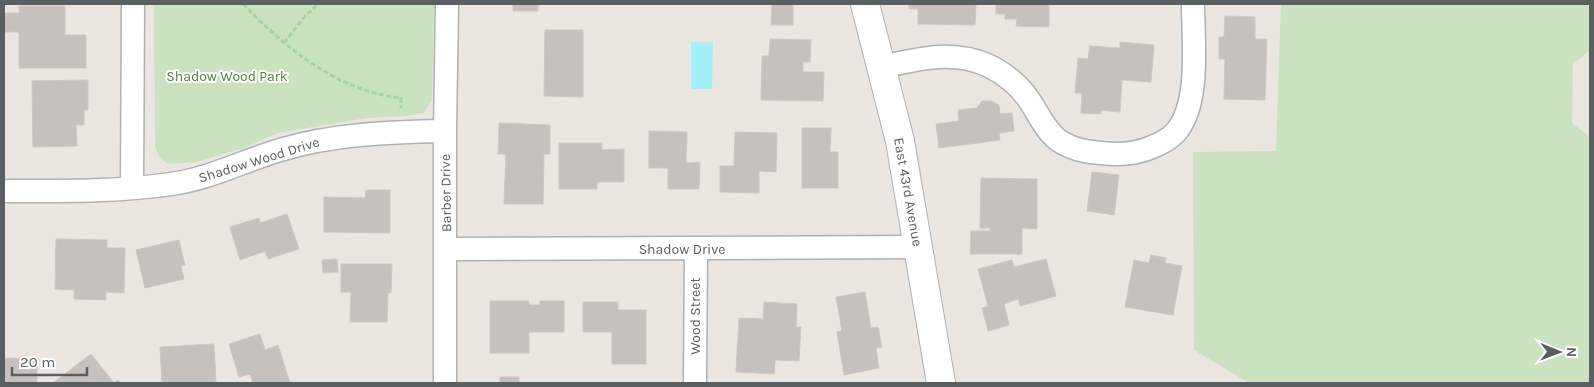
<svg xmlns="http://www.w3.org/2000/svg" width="1594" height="387" font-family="Karla,sans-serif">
<rect width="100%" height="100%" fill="#ece6e1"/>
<path fill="#cae2bf" d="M154 4H434L432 100 424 113 408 116 367 118 278 133 244 148 197 162 168 164 159 157 155 147Z
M1281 4H1590V50L1573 64 1572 123 1590 137V383H1249L1194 350 1193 152 1276 151Z"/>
<path fill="#a4f0f9" d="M691 42H713L712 89H691Z"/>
<path fill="#c7c1be" stroke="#d0c6c0" d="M513 4H538V11H513Z
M754 4H793V25H771L772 4Z
M909 4H976L975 25 918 24V9H909Z
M996 4H1049V27L1016 26 1017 19H1005V14H996Z
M19 6H65V35H86V68H19V32H4V13H19Z
M1225 16 1255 17V39H1267L1265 100 1224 99 1225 59H1219V37H1224Z
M545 30H583V97L544 96Z
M770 39 811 40 810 62H803V72H824L823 101 761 100 762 56H769Z
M1120 42 1154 45 1151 82 1122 80 1120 112 1101 110V114L1081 113 1082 93H1075L1078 58 1088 59 1090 46 1120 48Z
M88 80V110H84V125H76L77 146 33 147 32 81Z
M982 101H991L999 105 1000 114 1012 113 1014 131 999 133 1000 140 939 148 936 124 959 121 958 110 977 108Z
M499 123 550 125V154H544L543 204H504L506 154H498Z
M802 128H831L830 152H838V188H802Z
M649 131 687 132 686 163 700 162 699 189H668V168H649Z
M735 132 777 133 776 172 759 171V193L720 192V166H734Z
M559 143H602V150L624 149V182H597V189H559Z
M1092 172 1119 175 1114 215 1087 211Z
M981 178 1037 179V229L1022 228V254H970L971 231H990V228H980Z
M366 190H390V233L324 232V197L365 198Z
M287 214 299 249 268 259 265 251 240 260 230 227 259 218 260 223Z
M56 239 107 240V248H125L124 293 106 292V300L74 299V290L55 289Z
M179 240 185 265 181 266 184 279 145 288 136 250Z
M1151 255 1166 258 1165 263 1182 266 1173 315 1125 307 1134 260 1149 263Z
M337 259 338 272 323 273 322 260Z
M1046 259 1056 296 1020 306 1018 299 1004 304 1009 325 988 331 982 308 988 306 978 269 1012 260 1014 267Z
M341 264H392L391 293H388L387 322H350L351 292H341Z
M865 292 871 328 878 327 882 347 876 348 879 368 844 375 837 332 842 331 836 297Z
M490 301H529V305H540V301H564V332H529V353H490Z
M583 302H618V310H646V364H612V332H583Z
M764 302 797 304 796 327H801L799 361 775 360 774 374 736 372 739 318 763 319Z
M260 334 265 350 278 345 290 383H253L250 374 239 377 229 344Z
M214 344 216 383H162L160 347Z
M91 354 114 383 118 380 121 383H53Z
M4 358 37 359V383H4Z
M500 377H519V383H500Z"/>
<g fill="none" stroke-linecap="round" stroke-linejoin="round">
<defs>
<path id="minor" d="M881 67C917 59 954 49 989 66 1004 73 1020 86 1029 100 1038 113 1045 130 1058 140 1075 152 1095 153 1116 154 1128 154 1141 152 1152 147 1160 144 1169 139 1175 133 1201 105 1193 40 1193 4
M132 188 133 4
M4 191C59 191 116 192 171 184 209 179 243 161 280 150 333 134 389 132 445 131
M446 249 918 247
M445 383V131L447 4
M695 383 696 249"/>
<path id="tertiary" d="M865 4 900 141 941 383"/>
</defs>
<use href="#minor" stroke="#adb2b3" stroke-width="25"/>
<use href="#tertiary" stroke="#adb2b3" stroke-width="30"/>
<path stroke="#a6d3a3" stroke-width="3" stroke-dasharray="5 2.5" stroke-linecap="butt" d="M243 4C286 48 337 91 401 98V108
M284 43 305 16 318 4"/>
<use href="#minor" stroke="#fff" stroke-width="22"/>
<use href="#tertiary" stroke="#fff" stroke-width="28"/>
</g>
<g text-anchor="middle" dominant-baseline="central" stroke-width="4" stroke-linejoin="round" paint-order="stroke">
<g font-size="14" fill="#4d8139" stroke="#fff">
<text x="227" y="76">Shadow Wood Park</text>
</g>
<g font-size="14" fill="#5a6061" stroke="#fff">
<text transform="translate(259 160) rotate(-17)">Shadow Wood Drive</text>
<text transform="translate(908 192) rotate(80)">East 43rd Avenue</text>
<text transform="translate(446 193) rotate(-91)">Barber Drive</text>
<text x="682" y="249">Shadow Drive</text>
<text transform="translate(695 316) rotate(-90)">Wood Street</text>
</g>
</g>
<rect width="1594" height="387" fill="none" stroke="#5a6061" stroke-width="10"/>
<g transform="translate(1559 352) rotate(91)" stroke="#ffffff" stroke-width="4" paint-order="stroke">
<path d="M0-4L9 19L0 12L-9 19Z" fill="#5a6061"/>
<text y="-8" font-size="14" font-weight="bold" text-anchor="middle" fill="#5a6061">N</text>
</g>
<path d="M12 367v8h75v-8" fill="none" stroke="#5a6061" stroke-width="2.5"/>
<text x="20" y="367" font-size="15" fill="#5a6061" stroke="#ffffff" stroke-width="4" paint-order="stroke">20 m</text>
</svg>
